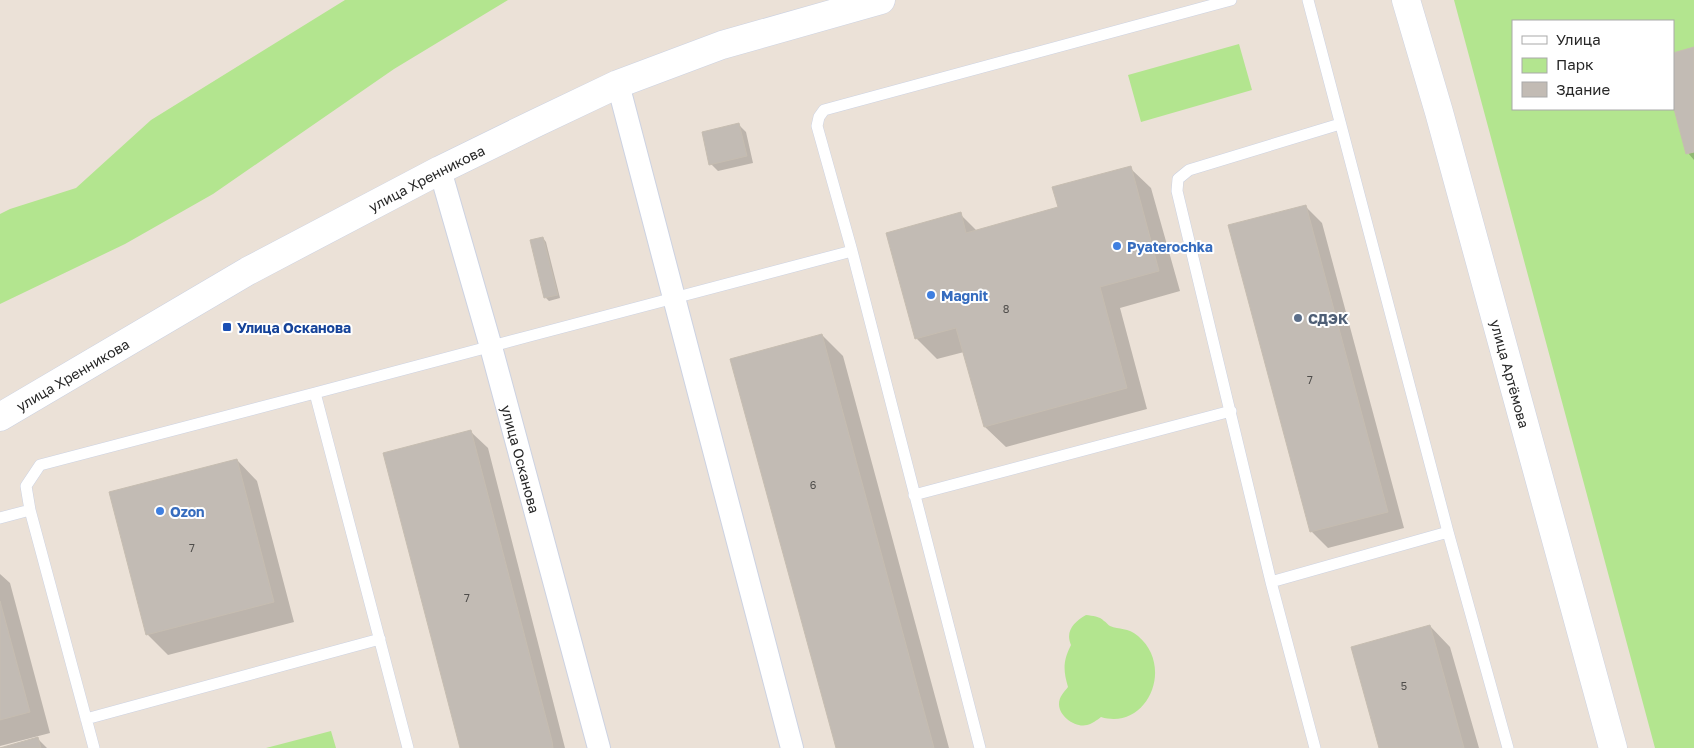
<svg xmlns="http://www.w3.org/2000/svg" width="1694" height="748" font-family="'Golos Text',sans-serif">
<rect width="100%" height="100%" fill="#ebe1d7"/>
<path fill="#b3e58f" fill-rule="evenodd" d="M345 0H508L394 69 213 194 125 244 0 304V214L10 209 76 188 151 120Z
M1454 0H1694V748H1655ZM1513 21H1673V109H1513Z
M1239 44 1252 90 1141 122 1128 75Z
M1086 615C1093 616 1099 616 1104 621 1106 622 1108 625 1110 626 1119 630 1128 627 1138 636 1175 667 1147 731 1101 717 1097 720 1092 724 1087 725 1076 728 1059 717 1059 704 1059 697 1064 692 1068 687 1063 670 1063 661 1071 645 1065 631 1074 622 1086 615Z
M331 731 336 748H266Z"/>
<path fill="#0003" d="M1694 48V160L1688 153 1673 100V54Z
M739 125 746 132 753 163 718 171 711 164Z
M1130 168 1151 188 1180 291 1120 308 1147 409 1006 447 985 427 964 352 937 359 916 338 960 214 977 231 1059 208Z
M1305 206 1322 223 1404 528 1328 548 1311 531Z
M543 238 546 242 560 298 549 301 546 298 532 241Z
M822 335 843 356 949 748H837Z
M471 432 488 448 565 748H461Z
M237 460 257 481 294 622 168 655 147 634Z
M0 574 10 583 50 733 0 746Z
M1430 626 1450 647 1479 748H1381Z
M38 739 47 748H4Z"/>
<path fill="#c2bbb4" stroke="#c6bdb1" d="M1694 47V152L1686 154 1673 105V53Z
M739 123 747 156 709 165 702 132Z
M1131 166 1159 271 1100 287 1127 388 984 427 956 328 915 339 886 233 961 212 966 233 1058 207 1052 187Z
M1306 205 1388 512 1310 532 1228 225Z
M543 237 558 295 544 298 530 240Z
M822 334 842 409 934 748H836L730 359Z
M471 430 552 741 553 748H460L383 453Z
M237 459 274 602 146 635 109 492Z
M0 601 30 712 0 720Z
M1430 625 1464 748H1379L1351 647Z
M38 737 41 748H0Z"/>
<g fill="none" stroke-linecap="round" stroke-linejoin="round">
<defs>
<path id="service" d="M1308 0 1448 532 1508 748
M852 251 817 126 819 117 824 110 1231 0
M914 495 1231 411
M30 510 26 486 40 465 315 393
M0 518 30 510 94 748
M1271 582 1448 532
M86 719 380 639
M408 748 315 393C494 346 673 297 852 251L980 748
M1315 748 1271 582 1177 191 1178 179 1189 170 1340 124"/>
<g id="minor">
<path d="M618 84 792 748"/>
<path id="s1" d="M440 170 491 347 599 748"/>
</g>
<g id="tertiary">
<path id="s2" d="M1406 0 1439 112 1613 748"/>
<path id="s3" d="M0 417 248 271 440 170 536 123 618 84 722 45 881 0"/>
</g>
</defs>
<use href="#service" stroke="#ccd2e2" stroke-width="12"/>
<use href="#minor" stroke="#ccd2e2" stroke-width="24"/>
<use href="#tertiary" stroke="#ccd2e2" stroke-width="29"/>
<use href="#service" stroke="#fff" stroke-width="11"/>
<use href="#minor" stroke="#fff" stroke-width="22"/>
<use href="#tertiary" stroke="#fff" stroke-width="28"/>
</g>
<g fill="#3f7fe0" stroke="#fff" stroke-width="2">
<circle cx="1117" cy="246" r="5"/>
<circle cx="931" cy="295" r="5"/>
<circle cx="160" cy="511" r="5"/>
</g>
<circle fill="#5c6f8a" stroke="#fff" stroke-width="2" cx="1298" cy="318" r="5"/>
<rect fill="#1a4fb4" stroke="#fff" stroke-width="2" x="222" y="322" width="10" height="10" rx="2.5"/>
<g text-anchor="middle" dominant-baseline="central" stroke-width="4" stroke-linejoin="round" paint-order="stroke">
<g font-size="11" fill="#4e4c4a">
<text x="1006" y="308">8</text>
<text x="1310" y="379">7</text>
<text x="813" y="484">6</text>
<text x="192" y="547">7</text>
<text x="467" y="597">7</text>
<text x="1404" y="685">5</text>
</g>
<g font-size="14" fill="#272727" stroke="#fff">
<text stroke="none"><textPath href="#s3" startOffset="489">улица Хренникова</textPath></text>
<text stroke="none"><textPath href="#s2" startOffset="388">улица Артёмова</textPath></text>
<text stroke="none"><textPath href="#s3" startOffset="84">улица Хренникова</textPath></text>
<text stroke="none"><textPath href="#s1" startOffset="300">улица Осканова</textPath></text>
</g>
<g font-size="14" font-weight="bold" fill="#366cbe" stroke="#fff" text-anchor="start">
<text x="1127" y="246">Pyaterochka</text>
<text x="941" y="295">Magnit</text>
<text x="170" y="511">Ozon</text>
</g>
<g font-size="14" font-weight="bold" fill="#4e5e75" stroke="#fff" text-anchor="start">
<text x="1308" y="318">СДЭК</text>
</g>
<g font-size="14" font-weight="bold" fill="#164399" stroke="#fff" text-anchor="start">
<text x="237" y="327">Улица Осканова</text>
</g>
</g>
<rect x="1512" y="20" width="162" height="90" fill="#ffffff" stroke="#a9a9a9"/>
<rect x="1522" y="36" width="25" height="8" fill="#ffffff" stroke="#a9a9a9"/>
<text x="1556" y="45" font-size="15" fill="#272727">Улица</text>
<rect x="1522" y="58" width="25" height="15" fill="#b3e58f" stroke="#a9a9a9"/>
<text x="1556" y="70" font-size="15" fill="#272727">Парк</text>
<rect x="1522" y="82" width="25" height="15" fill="#c2bbb4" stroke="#a9a9a9"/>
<text x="1556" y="95" font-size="15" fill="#272727">Здание</text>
</svg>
